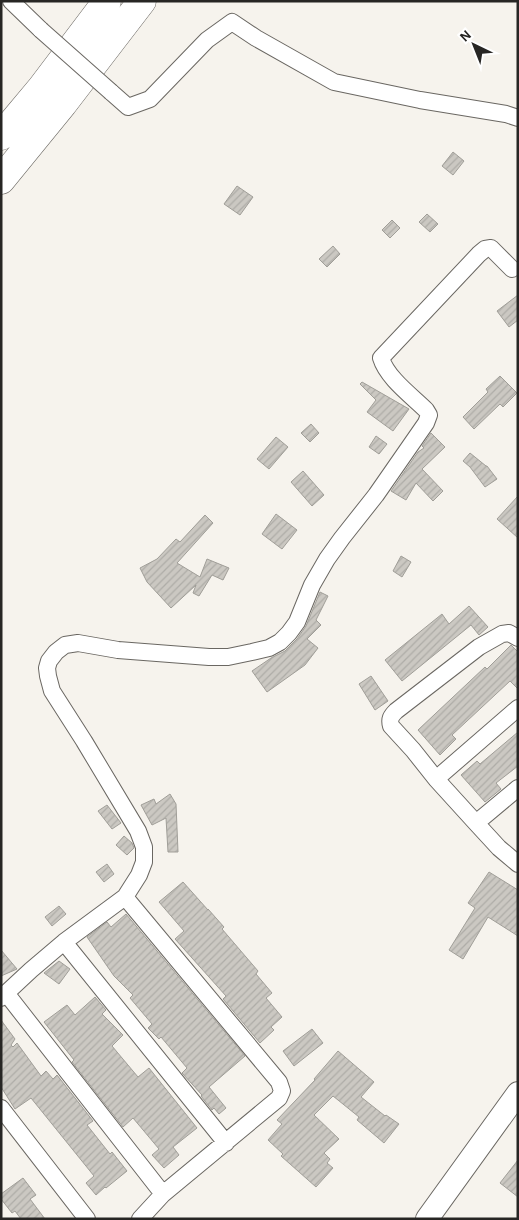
<svg xmlns="http://www.w3.org/2000/svg" width="519" height="1220" font-family="'Alegreya Sans',sans-serif">
<defs>
<pattern id="building-hatch" width="6" height="6" patternUnits="userSpaceOnUse" patternTransform="scale(1.25)"><rect width="6" height="6" fill="#cbc8c2"/><path d="M-1 1l2-2M0 6l6-6M5 7l2-2" fill="none" stroke="#aeaca7"/></pattern>
</defs>
<rect width="100%" height="100%" fill="#f6f3ed"/>
<path fill="url(#building-hatch)" stroke="#a09e98" d="M453 152 464 161 453 175 442 166Z
M237 186 253 197 240 215 224 204Z
M427 214 438 224 430 232 419 222Z
M392 220 400 228 390 238 382 230Z
M333 246 340 254 327 267 319 259Z
M518 295V320L509 327 497 311Z
M500 376 517 393 503 407 500 404 474 429 463 417 488 392 486 389Z
M362 382 409 409 393 431 367 412 376 400 360 384Z
M311 424 319 433 310 442 301 433Z
M431 433 445 447 422 469 443 491 433 501 416 483 406 500 391 491 418 452 424 448 422 446Z
M376 436 387 444 379 454 369 447Z
M276 437 288 447 269 469 257 459Z
M470 453 486 466H487L497 479 485 487 470 467 463 461Z
M303 471 324 495 312 506 291 482Z
M518 496V538L497 519Z
M276 514 297 530 282 549 262 534Z
M205 515 213 523 177 563 200 577 207 559 229 568 223 580 212 575 199 596 193 593 196 585 171 608 147 582 140 568 157 559 176 539 180 542Z
M401 556 411 562 402 577 393 571Z
M320 592 328 596 316 620 321 625 307 639 318 648 305 665 267 692 252 671 271 658 285 651 297 639 306 626Z
M469 606 488 627 479 635 471 625 402 681 385 660 442 614 449 624Z
M511 645 518 652V689L510 681 452 735 456 739 440 755 418 730 485 667 487 669Z
M371 676 388 701 375 710 359 684Z
M518 732V766L496 783 501 789 485 802 461 775 477 761 480 764Z
M170 794 176 804 178 852H168L166 818 152 825 141 805 154 799 156 804Z
M107 805 121 823 112 829 98 811Z
M124 836 132 843 134 848 127 855 116 845Z
M107 864 114 874 104 882 96 872Z
M489 872 518 890V936L488 917 463 959 449 950 475 908 468 903Z
M183 882 208 910V909L224 927 222 929 258 971 256 974 272 993 266 998 282 1017 271 1027 274 1030 260 1043 223 999 226 996 175 939 184 931 159 902Z
M59 906 66 914 52 926 45 917Z
M126 914 245 1056 209 1087 226 1108 219 1114 214 1108 212 1110 201 1096 202 1095 182 1073 187 1068 161 1037 159 1039 148 1028 152 1024 130 998 133 995 114 976 87 937 107 922 111 927Z
M1 950 17 969 1 976Z
M59 961 70 969 59 984 44 973Z
M95 997 106 1010 102 1014 123 1035 112 1046 138 1077 149 1068 197 1128 173 1147 179 1155 164 1168 152 1155 159 1149 133 1118 123 1127 72 1062 74 1060 44 1022 67 1005 75 1015Z
M1 1020 15 1039 11 1045 13 1047 17 1043 41 1076 46 1071 53 1079 57 1075 93 1121 87 1125 110 1154 112 1152 127 1171 106 1188 105 1187 96 1195 86 1183 94 1176 31 1098 15 1109 1 1087Z
M312 1029 323 1043 294 1066 283 1051Z
M338 1051 374 1082 361 1097 385 1116 386 1115 399 1124 384 1143 357 1120 359 1117 333 1096 314 1115 339 1139 324 1153 330 1159 327 1163 333 1168 316 1187 281 1156 283 1154 268 1140 282 1124 277 1120 315 1080 314 1079Z
M518 1160V1197L500 1183Z
M23 1178 36 1195 30 1199 45 1219H21L15 1211 12 1213 1 1199V1194Z"/>
<g fill="none" stroke-linecap="round" stroke-linejoin="round">
<defs>
<path id="street" d="M11 1 41 30
M111 92 128 107 150 99 207 40 232 22 256 38 334 82 420 100 506 114 518 118
M518 638 509 633 502 634 479 647 396 711C391 716 389 719 391 726L413 750 436 779 476 823 499 848 518 864
M436 779 518 708
M476 823 518 788
M125 897 279 1082 282 1091 279 1098 163 1194 140 1219
M64 942 226 1143
M6 993 163 1194
M1 998 31 970 64 942 125 897 139 875 144 862V847L138 831 84 741 52 691 48 676 47 668 49 661 56 652 65 645 78 643 118 650 209 657H228L252 652 269 648 280 642 289 633 297 622 312 585 327 559 342 538 376 495 426 423 429 415 426 410C412 396 387 378 381 358L479 254 485 249 491 248 512 269
M1 1108 87 1219"/>
<path id="secondary" d="M427 1219 518 1093"/>
<path id="highway" d="M1 136 42 87 107 1
M1 180 63 104 142 1"/>
</defs>
<use href="#street" stroke="#6a6762" stroke-width="18"/>
<use href="#secondary" stroke="#6a6762" stroke-width="24"/>
<use href="#highway" stroke="#6a6762" stroke-width="29"/>
<use href="#street" stroke="#fff" stroke-width="16"/>
<use href="#secondary" stroke="#fff" stroke-width="22"/>
<use href="#highway" stroke="#fff" stroke-width="28"/>
<defs>
<path id="street-bridge" d="M41 30 111 92"/>
</defs>
<use href="#street-bridge" stroke="#6a6762" stroke-width="18" stroke-linecap="butt"/>
<use href="#street-bridge" stroke="#fff" stroke-width="16"/>
</g>
<rect width="519" height="1220" fill="none" stroke="#272624" stroke-width="5"/>
<g transform="translate(474 45) rotate(317)" stroke="#ffffff" stroke-width="4" paint-order="stroke">
<path d="M0-4L9 19L0 12L-9 19Z" fill="#272624"/>
<text y="-8" font-size="14" font-weight="bold" text-anchor="middle" fill="#272624">N</text>
</g>
</svg>
